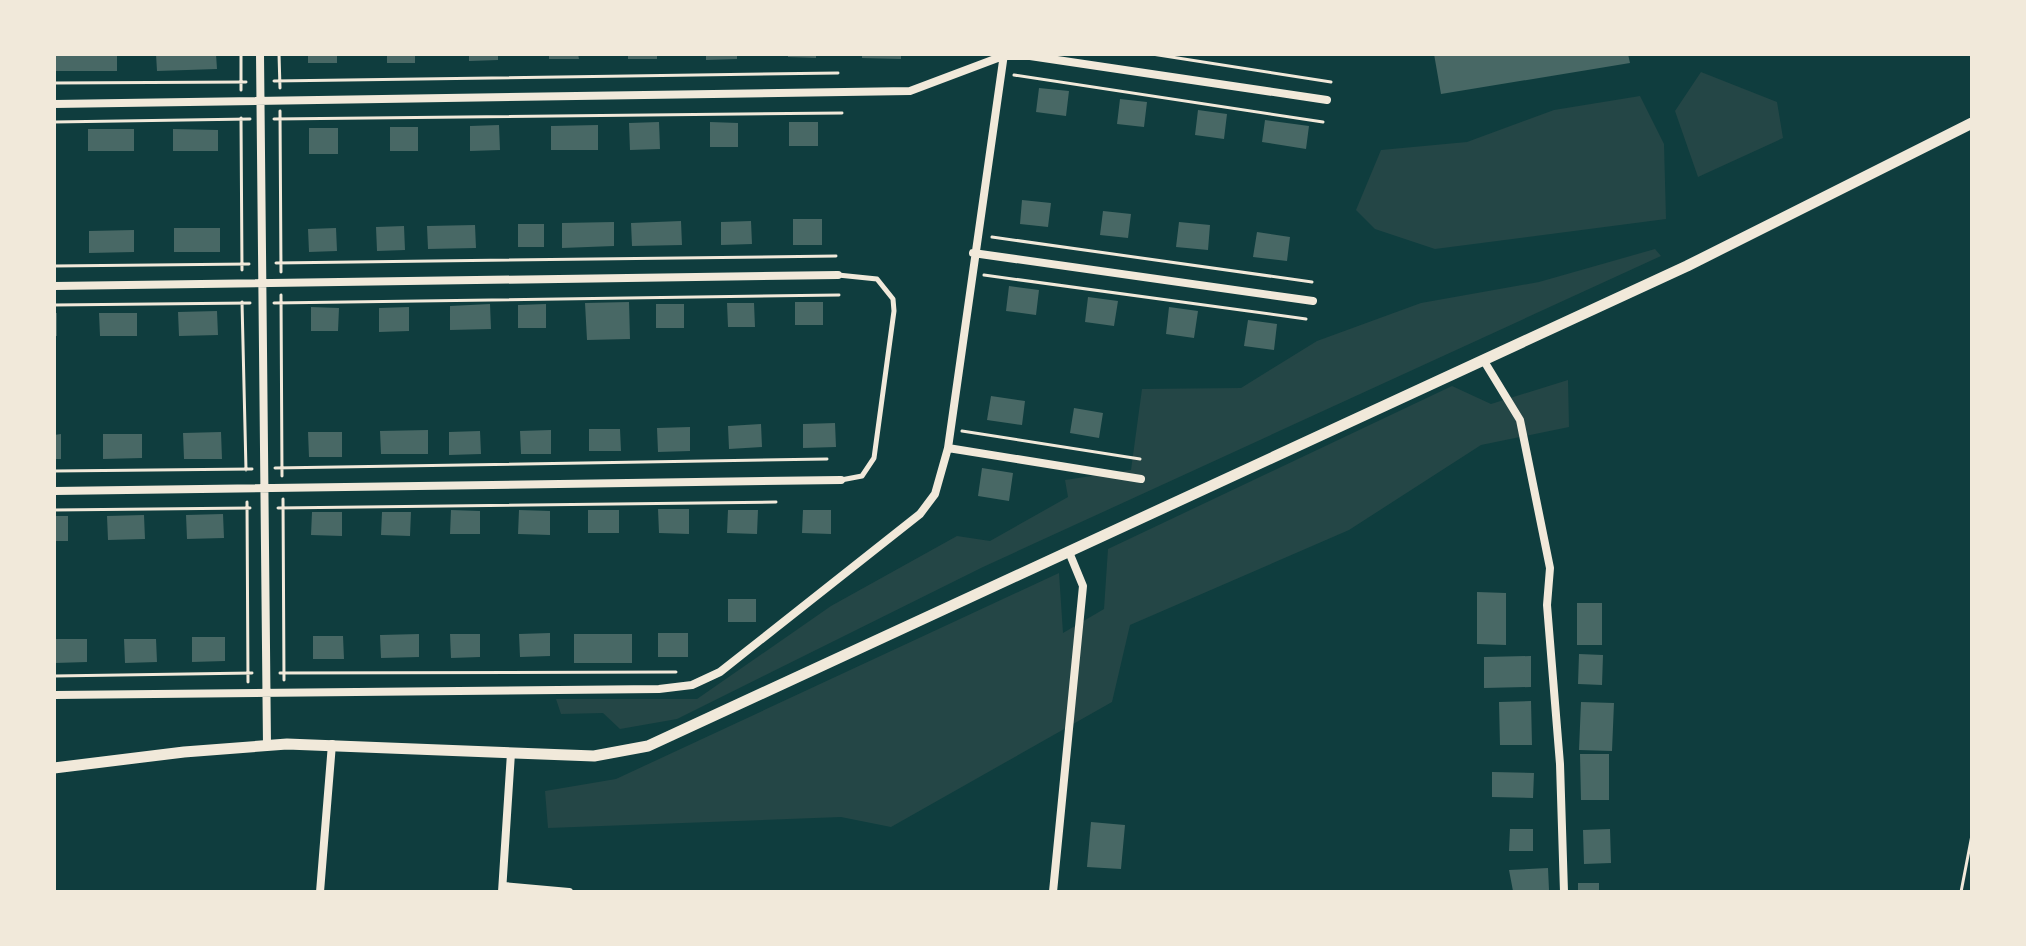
<svg xmlns="http://www.w3.org/2000/svg" width="2026" height="946" font-family="'Roboto Condensed',sans-serif">
<rect width="100%" height="100%" fill="#0f3d3e"/>
<path fill="#244646" d="M1701 72 1777 102 1783 138 1698 177 1675 111Z
M1640 96 1664 144 1666 219 1435 249 1375 229 1356 210 1381 150 1467 142 1554 110Z
M1655 249 1661 256 983 567 677 719 620 729 603 713 561 714 556 699H697L831 606 957 536 990 541 1068 497 1065 480 1131 470 1142 389 1241 388 1317 341 1421 303 1539 282Z
M1568 380 1569 427 1481 445 1349 530 1130 625 1112 702 891 827 841 817 548 828 545 791 616 779 1059 573 1063 633 1104 609 1108 549 1452 386 1491 404Z"/>
<path fill="#486865" d="M55 54H117V71H55Z
M156 54H216L217 69 157 71Z
M308 54H337V63H308Z
M387 54H415V63H387Z
M469 54H498V60L469 61Z
M549 54H578L579 59H549Z
M628 54H657V59H628Z
M706 54H737V59L706 60Z
M788 54H816V58L788 57Z
M862 54H901V59L862 58Z
M1434 54H1628L1630 63 1441 94Z
M1039 88 1069 91 1066 116 1036 112Z
M1120 99 1147 102 1144 127 1117 124Z
M1198 110 1227 114 1224 139 1195 135Z
M1265 120 1309 126 1306 149 1262 142Z
M659 122 660 149 630 150 629 123Z
M710 122 738 123V147H710Z
M789 122H818V146H789Z
M499 125 500 150 470 151V126Z
M598 125V150H551V126Z
M390 127H418V151H390Z
M309 128H338V154H309Z
M88 129H134V151H88Z
M173 129 218 130V151H173Z
M1022 200 1051 203 1048 227 1020 224Z
M1103 211 1131 214 1128 238 1100 235Z
M793 219H822V245H793Z
M681 221 682 245 632 246 631 223Z
M751 221 752 244 721 245V222Z
M614 222V246L562 248V223Z
M1179 222 1210 225 1208 250 1176 247Z
M518 224H544V247H518Z
M475 225 476 248 428 249 427 226Z
M404 226 405 250 377 251 376 227Z
M174 228H220V252H174Z
M336 228 337 251 309 252 308 229Z
M134 230V252L89 253V231Z
M1257 232 1290 237 1287 261 1253 257Z
M1009 286 1039 290 1036 315 1006 311Z
M1088 297 1118 301 1114 326 1085 322Z
M629 302 630 339 587 340 585 303Z
M795 302H823V325H795Z
M727 303H754L755 327H728Z
M490 304 491 329 450 330V306Z
M546 304V328H518V305Z
M656 304H684V328H656Z
M311 307 339 308 338 331H311Z
M409 307V331L379 332V308Z
M1169 307 1198 311 1194 338 1166 334Z
M217 311 218 335 179 336 178 312Z
M54 313H57V336H54Z
M99 313H137V336H100Z
M1248 320 1277 324 1274 350 1244 346Z
M991 396 1025 401 1022 425 987 420Z
M1074 408 1103 413 1099 438 1070 433Z
M835 423 836 447 803 448V424Z
M761 424 762 447 729 449 728 426Z
M690 427V451L658 452 657 428Z
M589 429H620L621 451H589Z
M428 430V454H381L380 431Z
M551 430V454H521L520 431Z
M480 431 481 454 449 455V432Z
M221 432 222 459H184L183 433Z
M308 432H342V457H309Z
M61 434V459H54V435Z
M103 434H142V458L103 459Z
M982 468 1013 473 1009 501 978 496Z
M658 509H689V534L659 533Z
M451 510 480 511V534H450Z
M519 510 550 511V535L518 534Z
M588 510H619V533H588Z
M728 510H758L757 534 727 533Z
M803 510H831V534L802 533Z
M312 512H342V536L311 535Z
M382 512H411L410 536 381 535Z
M223 514 224 538 187 539 186 515Z
M144 515 145 539 108 540 107 516Z
M54 516H68V541H54Z
M1477 592 1506 593V645L1477 644Z
M728 599H756V622H728Z
M1577 603H1602V645H1577Z
M550 633V656L520 657 519 634Z
M658 633H688V657H658Z
M419 634V657L381 658 380 635Z
M450 634H480V657L451 658Z
M574 634H632V663H574Z
M313 636H343L344 659H313Z
M192 637H225V661L192 662Z
M55 639H87V662L55 663Z
M124 639H156L157 662 125 663Z
M1579 654 1603 655 1602 685 1578 684Z
M1531 656V687L1484 688V657Z
M1531 701 1532 745H1500L1499 702Z
M1581 702 1614 703 1612 751 1579 750Z
M1580 754H1609V800H1581Z
M1492 772 1534 773 1533 798 1492 797Z
M1091 822 1125 825 1121 869 1087 867Z
M1510 829H1533V851H1509Z
M1610 829 1611 863 1584 864 1583 830Z
M1548 868 1549 890 1513 891 1509 870Z
M1578 883H1599V892H1578Z"/>
<g fill="none" stroke-linecap="round" stroke-linejoin="round">
<path stroke="#f1e9da" stroke-width="3" d="M241 54V90
M279 54 280 88
M1152 54 1331 82
M1014 75 1323 122
M274 81 838 73
M54 83 246 82
M280 111 281 272
M241 118 242 270
M274 119 842 113
M54 122 250 119
M992 237 1312 282
M276 263 836 256
M54 266 249 264
M984 275 1306 319
M281 295 282 476
M242 302 246 470
M274 303 839 295
M54 305 250 303
M962 431 1140 459
M275 468 827 459
M54 471 252 469
M283 499 284 680
M247 502 248 682
M278 508 776 502
M54 510 250 508
M280 673 676 672
M54 676 252 673
M1961 892 1972 835"/>
<path stroke="#f1e9da" stroke-width="5" d="M838 275 877 279 893 299 894 311 874 458 862 476 841 480"/>
<path stroke="#f1e9da" stroke-width="8" d="M260 54 267 745
M54 104 910 91 1003 56H1030L1327 100
M973 253 1313 301
M54 286 838 275
M1484 361 1520 420 1550 568 1547 605 1560 764 1564 892
M948 448 1141 479
M54 491 841 480
M54 695 659 689 692 685 720 672 920 514 935 494 948 448 1004 54
M503 886 569 892
M320 892 332 744
M502 892 511 753
M1053 892 1083 586 1069 552"/>
<path stroke="#f1e9da" stroke-width="11" d="M54 768 184 752 287 744 594 756 648 746 1687 266 1972 123"/>
</g>
<rect width="2026" height="946" fill="none" stroke="#f1e9da" stroke-width="112"/>
</svg>
